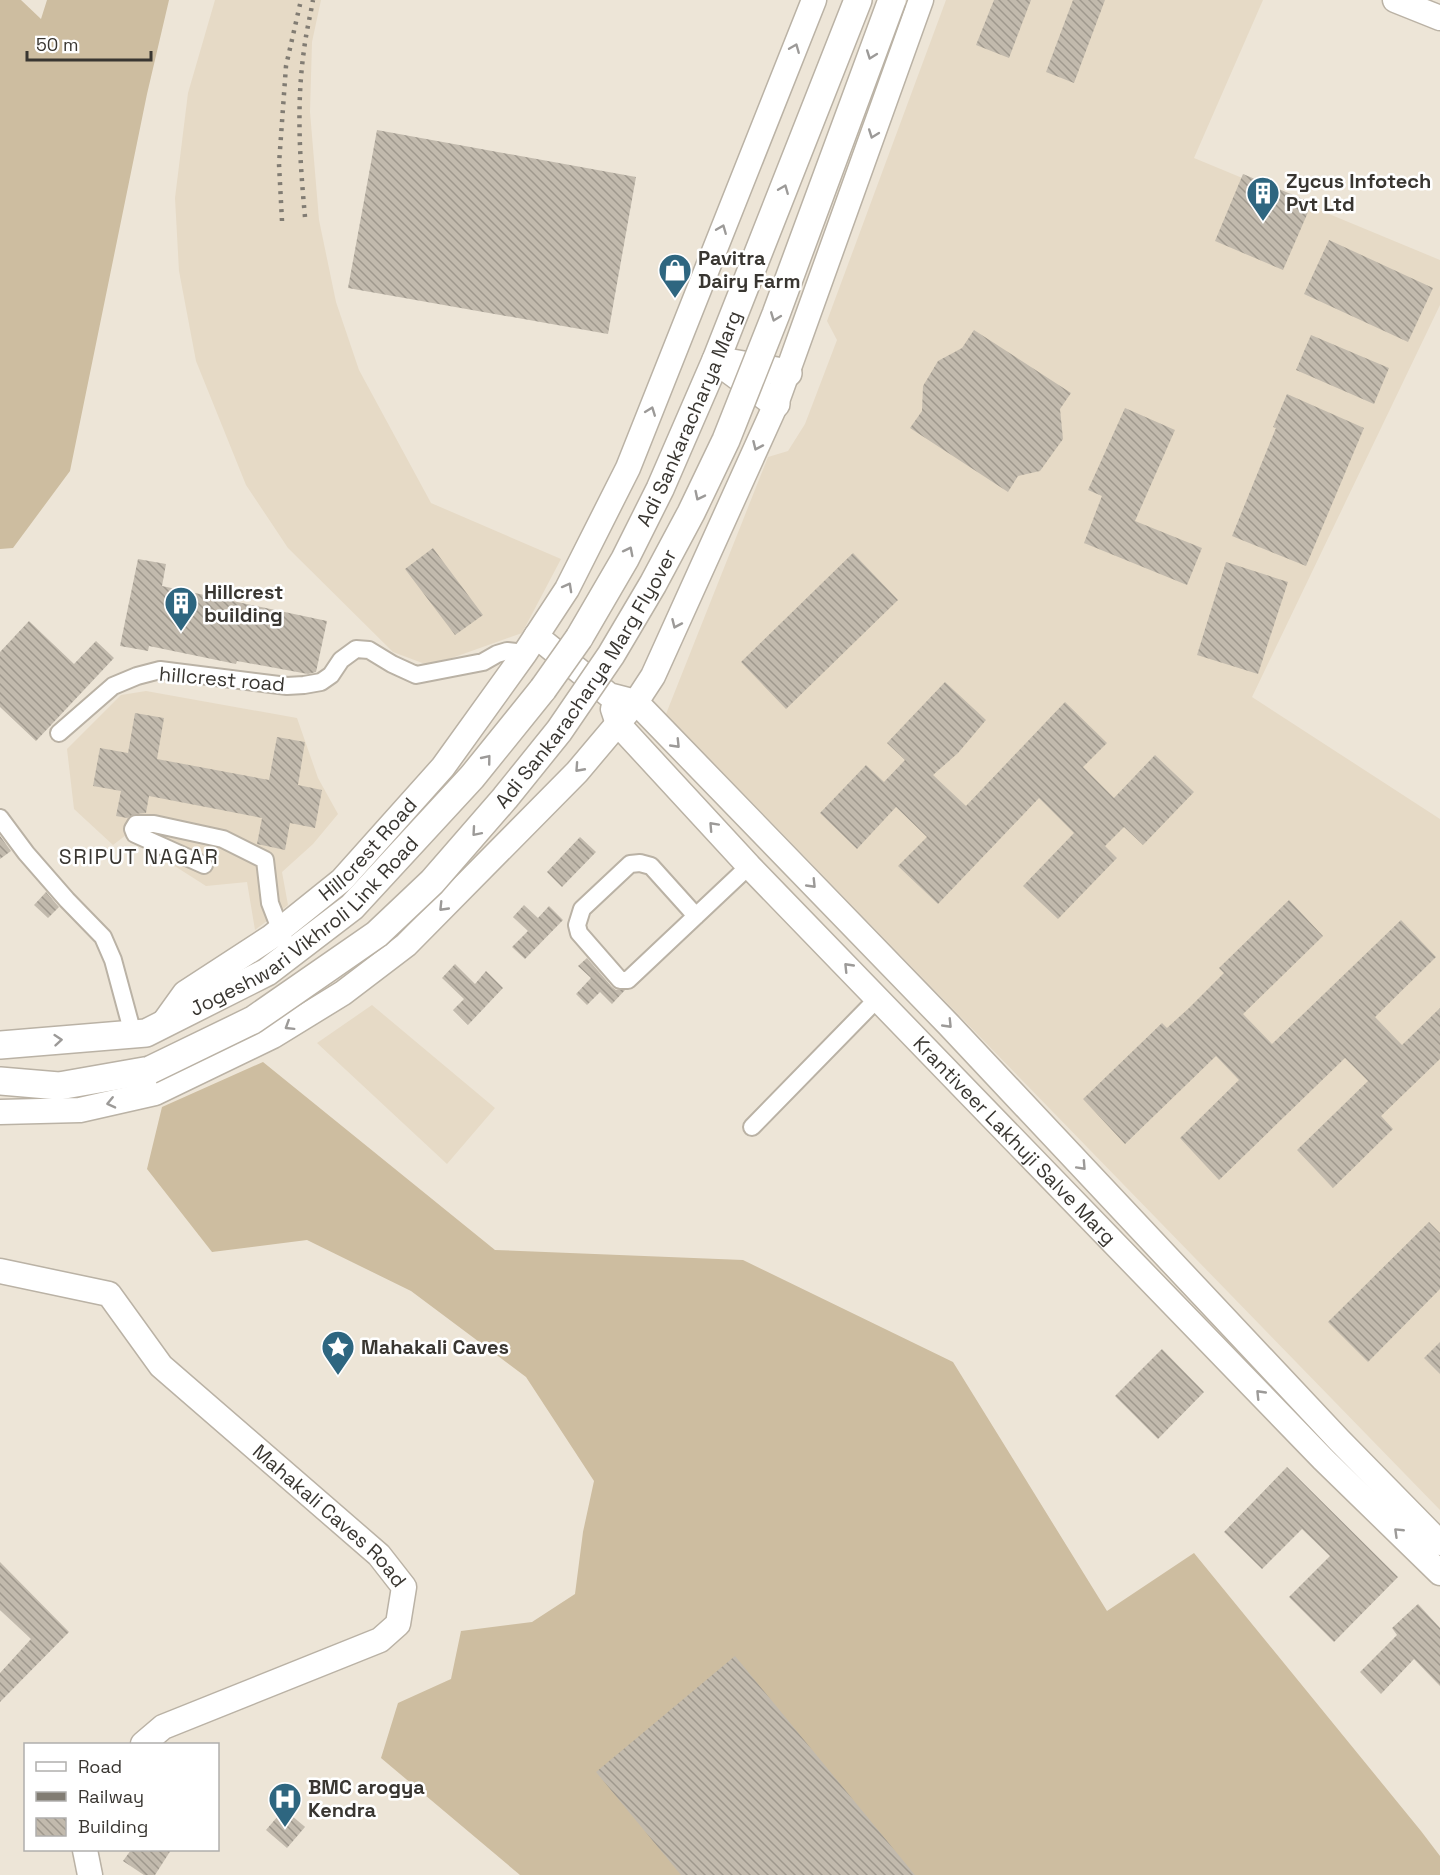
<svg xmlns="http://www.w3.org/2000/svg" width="1440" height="1875" font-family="'Space Grotesk',sans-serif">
<defs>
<pattern id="building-back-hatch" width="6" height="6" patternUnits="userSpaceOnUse" patternTransform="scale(1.5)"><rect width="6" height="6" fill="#c2baad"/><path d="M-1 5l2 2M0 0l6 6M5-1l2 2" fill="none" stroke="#9f988d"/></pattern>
</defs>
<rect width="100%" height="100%" fill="#ede5d7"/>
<path fill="#e6dac6" d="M215 0H321L312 42 310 112 319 220 336 302 359 370 431 503 561 559 522 633 449 659 425 664 393 652 288 548 246 485 196 361 179 271 175 198 188 93Z
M946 0H1263L1194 158 1440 260V305L1252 697 1440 819V1510L666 714 768 457 788 451 805 424 837 340 827 321Z
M146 691 297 718 318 778 338 814 313 844 282 872 288 905 255 930 247 882 206 886 126 835 113 845 74 809 67 749 121 695Z
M372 1005 495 1108 447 1164 317 1043Z"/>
<path fill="#cdbda0" d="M0 0H21L41 19 47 0H169L147 94 70 471 13 548 0 549Z
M263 1062 495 1250 743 1260 953 1362 1107 1611 1194 1553 1421 1831 1440 1856V1875H520L381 1758 398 1703 451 1679 461 1631 532 1622 575 1594 583 1532 594 1481 526 1377 411 1291 307 1240 212 1252 147 1169 162 1107Z"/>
<path fill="url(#building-back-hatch)" d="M994 0H1031L1009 58 976 45Z
M1073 0H1105L1074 83 1046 72Z
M377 130 636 177 608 334 348 288Z
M1243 174 1312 203 1283 270 1215 241Z
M1329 240 1433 288 1408 342 1304 294Z
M974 330 1071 393 1060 409 1063 439 1040 471 1018 476 1008 492 910 428 922 411 923 386 938 361 962 348Z
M1311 335 1389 368 1374 404 1296 370Z
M1287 394 1364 428 1306 566 1232 536 1276 428 1273 427Z
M1125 408 1175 430 1135 521 1202 548 1187 585 1084 543 1102 496 1088 490Z
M433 548 483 615 455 635 405 569Z
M853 553 898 600 786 709 741 662Z
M138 559 166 564 162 586 327 621 316 672 308 674 237 661 236 664 149 646 148 651 120 646Z
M1226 562 1288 582 1258 674 1197 655Z
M29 621 74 664 96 641 114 658 36 741 0 707V652Z
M945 682 986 720 958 753 933 775 966 806 1065 702 1107 743 1083 767 1114 798 1155 755 1194 792 1143 845 1124 827 1105 846 1117 858 1058 919 1023 886 1074 833 1039 798 938 904 898 866 927 837 896 807 857 849 820 813 866 765 884 782 905 760 887 743Z
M135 713 164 718 157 759 269 780 277 737 305 742 298 785 322 790 315 828 290 823 285 850 257 844 262 818 149 796 146 813 135 814 127 818 116 816 121 791 93 786 100 748 128 753Z
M0 836 11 851 0 859Z
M580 837 596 852 562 887 547 872Z
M46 892 59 907 48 918 34 905Z
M1289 900 1323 936 1243 1014 1272 1044 1401 920 1436 957 1375 1017 1402 1045 1440 1008V1059L1381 1116 1393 1129 1333 1188 1297 1150 1368 1081 1345 1058 1219 1180 1180 1138 1239 1080 1216 1056 1125 1144 1083 1099 1162 1023 1167 1028 1189 1008 1224 973 1219 968Z
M524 905 538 918 549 906 563 920 525 959 512 947 528 931 513 917Z
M587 958 612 987 616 990H625L612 1004 600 992 587 1005 576 994 591 978 578 966Z
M455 964 475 984 486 971 503 988 468 1025 453 1010 464 999 442 978Z
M1429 1222 1440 1233V1289L1368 1362 1328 1322Z
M1440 1342V1374L1424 1358Z
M1162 1349 1204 1392 1158 1439 1115 1396Z
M1287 1467 1398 1577 1334 1642 1289 1597 1330 1556 1302 1529 1262 1569 1224 1532Z
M0 1562 69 1632 0 1702V1673L31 1639 0 1610Z
M1418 1604 1440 1628V1686L1414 1659 1381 1694 1360 1672 1397 1635 1392 1628Z
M735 1656 915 1875H681L596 1772Z
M284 1809 305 1827 287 1848 266 1830Z
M131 1850H171L155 1875H144L123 1861Z"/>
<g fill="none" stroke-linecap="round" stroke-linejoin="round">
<defs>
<path id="street" d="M59 733 113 686 137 676 160 670 287 686 304 685 321 682 331 675 341 660 356 649 369 650 392 664 416 675 483 662 497 654 507 651 525 653
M0 818 26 853 67 900 103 937 113 960 133 1034
M204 865 135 834 133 829 136 824H154L223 839 265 860 270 903 290 955
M696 916 651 866 640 863 630 864 582 909 577 925 579 933 620 980H628L749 866
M752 1127 878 998"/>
<g id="secondary">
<path d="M1395 0 1440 18"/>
<path d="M536 636 609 695 636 702 949 1025 1339 1440 1440 1543"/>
<path id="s1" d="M613 709 618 724 749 866 1323 1459 1440 1573"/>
<path id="s2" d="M162 1025 185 993 271 937 342 880 443 767 525 653 567 589 628 468 814 0"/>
<path d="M0 1112 80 1110 155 1093 273 1036 343 993 406 945 577 772 636 702 653 676 776 404 921 0"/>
<path id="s3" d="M0 1271 109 1294 161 1366 379 1555 404 1587 398 1624 380 1640 163 1727 143 1744"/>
<path d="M85 1850 90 1875"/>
</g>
<g id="primary">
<path d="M716 360 776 404"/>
<path d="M732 363 788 373"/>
<path id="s4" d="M579 638 625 559 660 489 716 360 858 0"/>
<path id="s5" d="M0 1045 146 1033 267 972 352 907 472 777 543 689"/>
<path d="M0 1081 59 1086 150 1070"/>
</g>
</defs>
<use href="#street" stroke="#bab2a5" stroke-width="20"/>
<use href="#secondary" stroke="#bab2a5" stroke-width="27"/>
<use href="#primary" stroke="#bab2a5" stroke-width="30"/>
<use href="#street" stroke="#fff" stroke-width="16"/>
<use href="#secondary" stroke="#fff" stroke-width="24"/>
<use href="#primary" stroke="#fff" stroke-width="27"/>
<path stroke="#817c73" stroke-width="4.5" stroke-dasharray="3 6" stroke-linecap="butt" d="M305 217C300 162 296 106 304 50 306 33 310 17 313 0
M282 221 279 164 286 66 301 0"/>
<defs>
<g id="primary-bridge">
<path d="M543 689 579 638"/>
<path id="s6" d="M150 1070 253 1020 377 934 432 882 505 798 559 731 611 655 653 584 691 513 726 440 776 314 892 0"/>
</g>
</defs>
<use href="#primary-bridge" stroke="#bab2a5" stroke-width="30" stroke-linecap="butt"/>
<use href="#primary-bridge" stroke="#fff" stroke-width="27"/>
</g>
<defs><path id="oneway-chevron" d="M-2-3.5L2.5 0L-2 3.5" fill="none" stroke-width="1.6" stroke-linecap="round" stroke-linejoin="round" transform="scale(1.5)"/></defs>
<g stroke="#9c9a98">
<use href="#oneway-chevron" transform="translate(795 48) rotate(-68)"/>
<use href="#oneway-chevron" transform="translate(871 55) rotate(110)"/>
<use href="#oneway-chevron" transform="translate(873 134) rotate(110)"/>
<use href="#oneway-chevron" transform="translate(784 189) rotate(-68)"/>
<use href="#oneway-chevron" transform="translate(722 229) rotate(-68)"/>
<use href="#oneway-chevron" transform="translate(775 317) rotate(111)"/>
<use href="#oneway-chevron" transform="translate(651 411) rotate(-69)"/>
<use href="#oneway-chevron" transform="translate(757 446) rotate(114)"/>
<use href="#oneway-chevron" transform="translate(699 496) rotate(116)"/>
<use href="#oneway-chevron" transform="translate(629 551) rotate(-63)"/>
<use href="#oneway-chevron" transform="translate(568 587) rotate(-61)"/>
<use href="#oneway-chevron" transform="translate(676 624) rotate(114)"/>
<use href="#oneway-chevron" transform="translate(676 744) rotate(46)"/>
<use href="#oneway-chevron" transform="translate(487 759) rotate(-51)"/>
<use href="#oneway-chevron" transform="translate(579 768) rotate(132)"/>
<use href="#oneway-chevron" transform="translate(713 826) rotate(-133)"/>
<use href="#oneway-chevron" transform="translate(476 832) rotate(131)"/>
<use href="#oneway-chevron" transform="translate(812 884) rotate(46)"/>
<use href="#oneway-chevron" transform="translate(443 907) rotate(134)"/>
<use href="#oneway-chevron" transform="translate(848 967) rotate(-134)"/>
<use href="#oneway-chevron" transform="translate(948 1024) rotate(46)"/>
<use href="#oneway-chevron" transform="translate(289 1026) rotate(148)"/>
<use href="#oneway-chevron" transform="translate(58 1040) rotate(-5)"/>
<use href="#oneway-chevron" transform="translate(111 1103) rotate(167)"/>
<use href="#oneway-chevron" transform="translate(1082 1166) rotate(47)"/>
<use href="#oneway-chevron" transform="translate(1260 1394) rotate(-134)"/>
<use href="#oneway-chevron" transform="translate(1398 1532) rotate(-136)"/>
</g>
<defs>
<symbol id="building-pin" viewBox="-11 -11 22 30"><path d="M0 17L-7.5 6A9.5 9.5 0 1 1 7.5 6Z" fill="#2e6680" stroke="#fff"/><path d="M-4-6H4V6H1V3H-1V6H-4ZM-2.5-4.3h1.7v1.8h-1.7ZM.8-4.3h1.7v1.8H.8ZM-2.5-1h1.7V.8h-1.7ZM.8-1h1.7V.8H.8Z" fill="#fff"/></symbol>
<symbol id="shop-pin" viewBox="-11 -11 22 30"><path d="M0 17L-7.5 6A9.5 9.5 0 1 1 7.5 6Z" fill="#2e6680" stroke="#fff"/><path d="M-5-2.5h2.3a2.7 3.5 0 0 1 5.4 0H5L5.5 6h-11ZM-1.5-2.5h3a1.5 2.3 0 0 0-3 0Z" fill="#fff"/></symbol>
<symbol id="sight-pin" viewBox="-11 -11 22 30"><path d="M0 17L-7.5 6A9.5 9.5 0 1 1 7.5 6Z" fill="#2e6680" stroke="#fff"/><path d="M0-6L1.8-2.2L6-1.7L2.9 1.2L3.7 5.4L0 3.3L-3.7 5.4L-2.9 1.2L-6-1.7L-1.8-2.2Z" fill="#fff"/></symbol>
<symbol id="hospital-pin" viewBox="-11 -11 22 30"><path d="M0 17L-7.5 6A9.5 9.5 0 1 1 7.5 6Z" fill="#2e6680" stroke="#fff"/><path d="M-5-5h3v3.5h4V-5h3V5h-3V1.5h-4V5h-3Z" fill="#fff"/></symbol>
</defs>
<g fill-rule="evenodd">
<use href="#building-pin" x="1244" y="174" width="38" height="52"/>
<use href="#shop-pin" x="656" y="251" width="38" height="52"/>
<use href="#building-pin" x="162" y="584" width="38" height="52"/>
<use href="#sight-pin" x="319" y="1328" width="38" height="52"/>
<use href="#hospital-pin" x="266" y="1780" width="38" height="52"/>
</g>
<g text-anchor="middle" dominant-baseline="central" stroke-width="5" stroke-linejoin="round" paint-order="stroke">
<g font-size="20" font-weight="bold" fill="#393631" stroke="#fff" text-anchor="start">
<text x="1286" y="181">Zycus Infotech<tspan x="1286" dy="23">Pvt Ltd</tspan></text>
<text x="698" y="258">Pavitra<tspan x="698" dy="23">Dairy Farm</tspan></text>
<text x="204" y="592">Hillcrest<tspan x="204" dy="23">building</tspan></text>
<text x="361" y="1347">Mahakali Caves</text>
<text x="308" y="1787">BMC arogya<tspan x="308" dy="23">Kendra</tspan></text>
</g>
<g font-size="20" fill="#393631" stroke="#fff">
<text stroke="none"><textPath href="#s4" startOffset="246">Adi Sankaracharya Marg</textPath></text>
<text stroke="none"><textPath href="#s6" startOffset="597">Adi Sankaracharya Marg Flyover</textPath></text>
<text transform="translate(222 679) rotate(5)">hillcrest road</text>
<text stroke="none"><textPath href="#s2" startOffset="273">Hillcrest Road</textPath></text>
<text stroke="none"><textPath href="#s5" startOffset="339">Jogeshwari Vikhroli Link Road</textPath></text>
<text stroke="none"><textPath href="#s1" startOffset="591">Krantiveer Lakhuji Salve Marg</textPath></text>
<text stroke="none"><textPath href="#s3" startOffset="426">Mahakali Caves Road</textPath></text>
</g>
<g font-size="21" letter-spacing="1.5" fill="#393631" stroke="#fff">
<text x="139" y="856">SRIPUT NAGAR</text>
</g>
</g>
<rect x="24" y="1743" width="195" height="108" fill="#ffffff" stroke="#b0afad" stroke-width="1.5"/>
<rect x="36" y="1762" width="30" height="9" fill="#ffffff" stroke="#b0afad" stroke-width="1.5"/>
<text x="78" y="1773" font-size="18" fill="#393631">Road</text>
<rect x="36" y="1792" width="30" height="9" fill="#817c73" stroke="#b0afad" stroke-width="1.5"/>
<text x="78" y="1803" font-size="18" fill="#393631">Railway</text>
<rect x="36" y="1818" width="30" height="18" fill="url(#building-back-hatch)" stroke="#b0afad" stroke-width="1.5"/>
<text x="78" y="1833" font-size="18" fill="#393631">Building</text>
<path d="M27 51v9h124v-9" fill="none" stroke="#393631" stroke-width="3"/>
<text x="36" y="51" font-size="18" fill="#393631" stroke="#ffffff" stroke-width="4.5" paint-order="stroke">50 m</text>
</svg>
